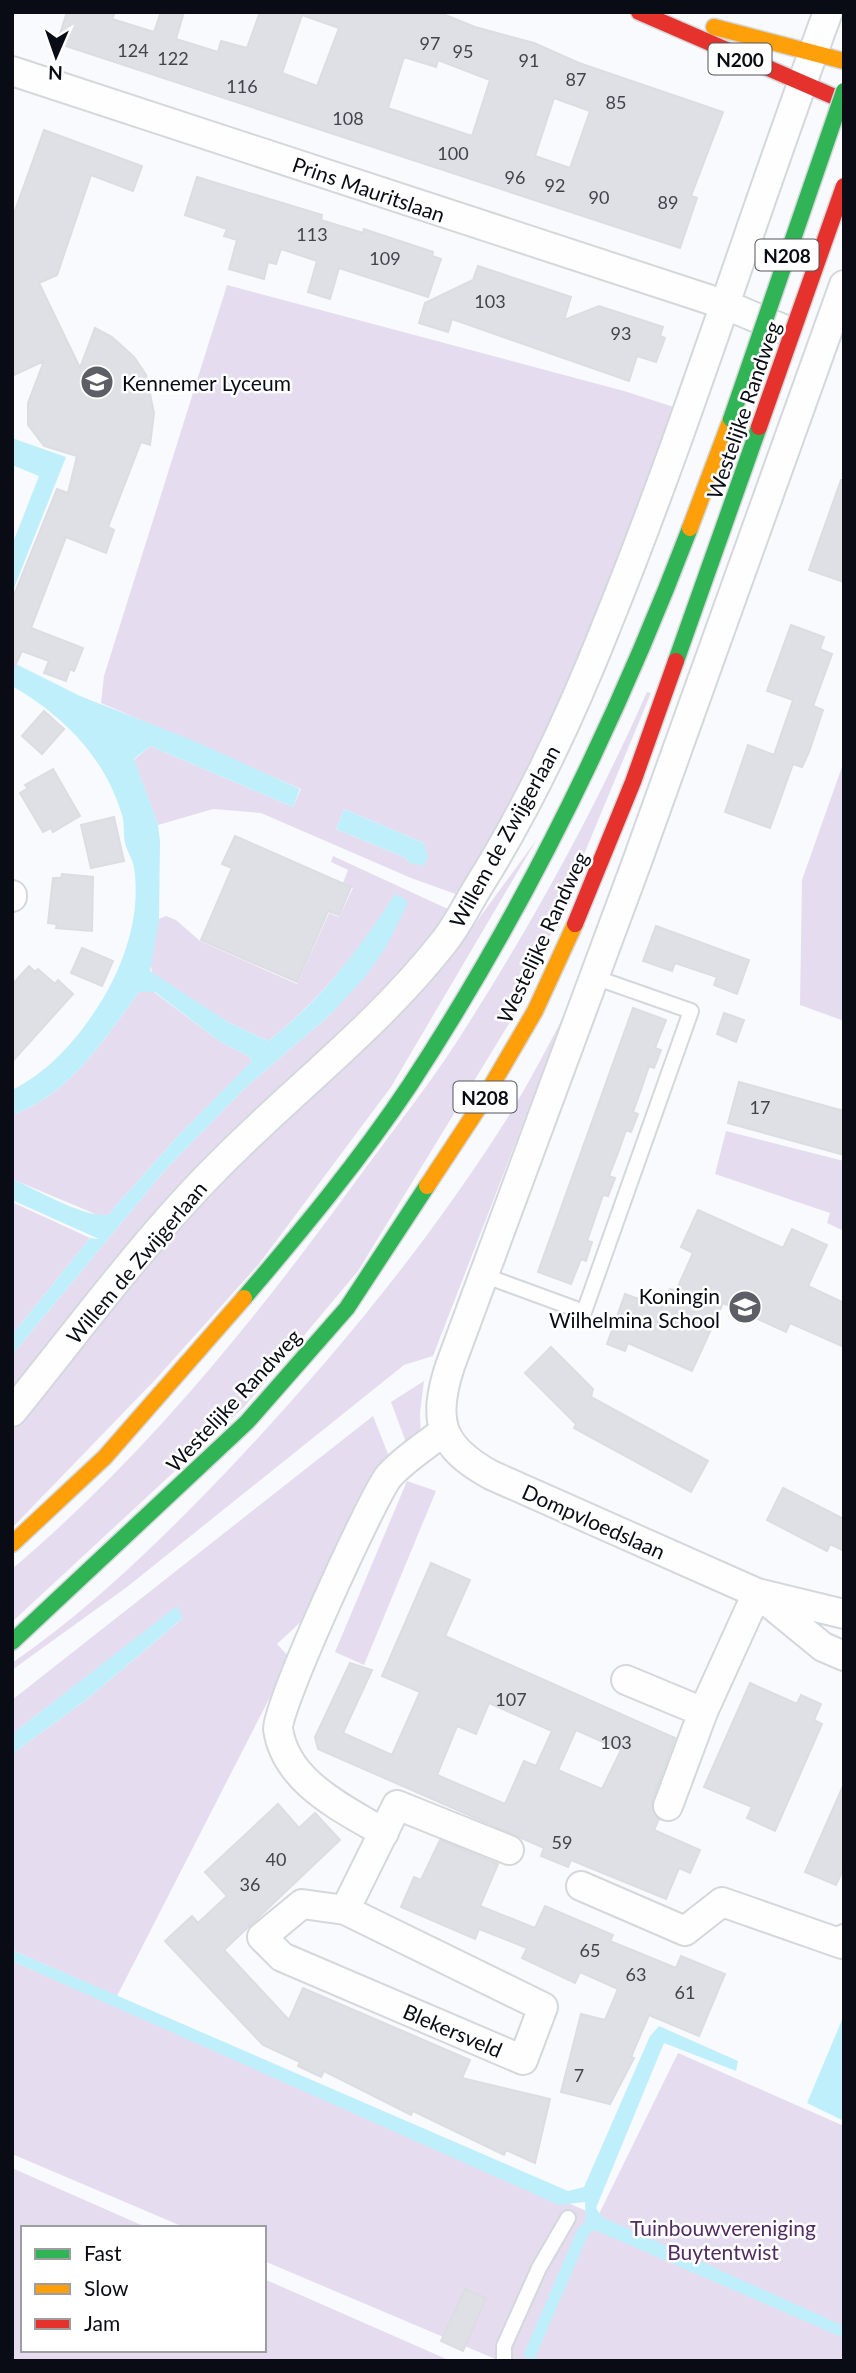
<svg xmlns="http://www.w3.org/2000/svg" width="856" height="2373" font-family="Lato,sans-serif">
<rect width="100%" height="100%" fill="#f8fafd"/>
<path fill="#e6dcef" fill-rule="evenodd" d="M227 285 624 391 680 409 543 769 461 896 411 878 261 813 213 809 158 825 134 760 150 746 293 807 301 789 101 703 104 676ZM344 809 424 843 409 863 406 858 336 829Z
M647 692 651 693 524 999 358 1271 245 1406 12 1622V1569C144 1457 252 1324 353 1185 387 1138 424 1092 456 1043 528 931 593 814 647 692Z
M844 761V1021L800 1005 802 880Z
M537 839 391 1087 259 1264 154 1381 12 1528V1431L134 1278 197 1205 374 1040 447 962Z
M333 856 450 910 444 925 12 1396V1355L166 1169 245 1088 331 1014 395 895C359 950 320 1001 268 1041L228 1022 152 974 150 960 159 919 166 916 176 920 200 941 297 984 329 913 339 917 353 888 343 883 348 870 331 862Z
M139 992H154L219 1041 250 1057 251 1063 178 1136 108 1215 100 1216 12 1179V1115C71 1094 104 1039 139 992Z
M567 1010 433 1356 404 1365 127 1587 12 1670V1663C92 1608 162 1539 229 1469 331 1361 428 1244 508 1117 529 1083 548 1046 567 1010Z
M726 1131 844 1161V1231L827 1223 830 1213 715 1174Z
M12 1202 90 1238 12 1335Z
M424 1381 420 1413 421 1438 407 1445 391 1402Z
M373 1416 390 1459 320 1604 277 1644 290 1658 117 1996 12 1950V1754L86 1700 182 1619 177 1607 12 1734V1700Z
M407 1481 436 1491 364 1665 335 1652Z
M12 1961 598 2216 678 2053 844 2126V2361H500L264 2261V2228H186L12 2154Z
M12 2168 148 2228H23V2350H264V2279L451 2361H12Z"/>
<path fill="#c0effc" d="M12 438 66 457 12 593V545L39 476 12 465Z
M12 662 80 696 192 740 300 789 293 807 150 746 134 759 158 825 160 841 159 919 150 971 228 1022 268 1041C321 1001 359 949 395 894L406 899 407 905 386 947 365 977 331 1014 245 1088 166 1169 12 1355V1335L90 1238 99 1239 12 1200V1179C37 1190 82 1217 108 1215L178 1136 251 1062 250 1057 219 1041 155 992H139C104 1039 71 1094 12 1115V1090C45 1074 73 1044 93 1014 121 974 142 919 134 868 133 859 127 852 125 843 123 832 125 822 121 812 104 756 61 714 12 686Z
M344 809 424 843 428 857 424 866 409 863 406 858 336 829Z
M177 1606 183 1618 86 1700 12 1754V1734Z
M12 1950 568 2191 584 2187 650 2036 659 2026 738 2061 736 2071 664 2043 596 2208 602 2217 844 2326V2338L595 2230 588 2235 534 2360 523 2356 577 2230 586 2221 585 2202 559 2205 12 1961Z
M844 2015V2121L807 2103Z"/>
<path fill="#dee0e6" stroke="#dcdde3" stroke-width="2" fill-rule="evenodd" d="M67 12H115L112 19 154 32 161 12H184L176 39 218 52 221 41 247 48 260 12H438L475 27 534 43 579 63 723 112 691 196 697 198 680 248 57 43ZM302 15 339 28 317 86 282 73ZM404 57 436 67 438 60 490 80 472 136 388 108ZM554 98 590 111 570 168 535 156Z
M44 130 142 166 133 191 91 175 57 275 39 283 80 368 95 328 112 337 134 357 146 375 154 413 150 445 141 442 108 527 114 530 106 553 66 537 31 628 83 648 74 671 70 669 66 681 44 673 49 661 22 651 12 672V600L57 489 68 493 77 456 44 446 28 425V403L44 361 12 376V219Z
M197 177 322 215 321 220 363 233 364 229 433 252 432 256 441 259 428 297 339 268 330 299 308 292 317 261 281 249 276 264 268 262 264 279 229 269 237 240 224 236 227 229 185 215Z
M478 266 571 297 564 320 599 306 663 327 660 336 665 338 656 362 637 356 629 381 452 319 448 332 419 323 425 303 473 280Z
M841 480H844V582L809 570Z
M791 625 824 637 820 649 832 654 813 706 823 710 809 752 802 767 793 764 770 828 725 812 748 745 774 755 793 700 767 691Z
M44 711 64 729 42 754 22 736Z
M53 769 80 816 53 832 51 828 43 832 20 793 28 788 25 785Z
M114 817 124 861 91 868 81 825Z
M235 836 351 887 339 915 328 911 297 982 201 940 232 868 222 864Z
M62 874 93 877 92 931 56 928 57 924 48 923 53 878H61Z
M656 926 749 960 737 994 714 985 717 977 675 963 672 971 643 961Z
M82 948 113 961 102 986 71 973Z
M29 966 35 972 38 969 55 984 58 980 73 994 12 1062V985Z
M633 1008 666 1020 655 1048 661 1050 654 1068 649 1066 641 1090 633 1112 638 1114 631 1132 626 1130 618 1153 609 1176 615 1178 608 1196 603 1195 587 1241 592 1242 586 1261 581 1259 571 1284 538 1272Z
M724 1013 744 1020 736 1042 717 1034Z
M739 1082 844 1111V1155L728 1123Z
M698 1210 783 1248 792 1229 827 1245 808 1286 844 1303V1347L790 1323 786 1332 723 1303 692 1371 628 1343 625 1351 607 1344 625 1294 661 1307 670 1289 676 1291 693 1253 681 1247Z
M551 1347 593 1389 591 1397 708 1461 691 1492 574 1428 576 1424 525 1373Z
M783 1488 844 1519V1551L830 1544 827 1551 767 1520Z
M431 1563 470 1580 445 1636 675 1738 652 1801V1809L659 1819 654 1830 700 1850 690 1873 679 1868 666 1899 571 1860 568 1867 541 1856 544 1848 318 1749 315 1737 350 1663 372 1670 343 1733 392 1755 420 1692 382 1676ZM489 1703 552 1731 536 1766 524 1761 505 1804 437 1775 457 1726 476 1734ZM576 1730 621 1750 602 1789 558 1770Z
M750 1683 797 1704 801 1695 821 1704 814 1720 822 1724 775 1831 747 1818 752 1807 704 1787Z
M844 1784V1868L836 1885 805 1872Z
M278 1804 299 1828 315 1813 340 1840 224 1950 289 2020 303 1988 470 2060 462 2078 550 2099 535 2163 506 2150 504 2155 413 2111 411 2115 324 2071 321 2077 298 2066 300 2062 263 2045 165 1941 192 1916 198 1923 227 1896 205 1872Z
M440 1840 498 1864 480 1906 535 1928 545 1906 613 1935 610 1941 676 1968 681 1956 725 1974 699 2036 649 2015 631 2057 634 2058 610 2104 561 2092 581 2014 605 2020 618 1989 580 1972 575 1983 522 1958 527 1948 479 1929 475 1939 401 1907 414 1877 421 1880Z
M465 2289 486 2298 463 2351 441 2341Z"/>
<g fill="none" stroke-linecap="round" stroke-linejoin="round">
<defs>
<path id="lane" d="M483 1275 584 1312 691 1011 594 977
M504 2361V2346L539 2268 568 2218"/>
<path id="street" d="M12 71 726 305 783 329
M844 285 638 859 450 1366C432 1421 440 1447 491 1475L757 1593 844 1614
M12 895V897
M12 1412C80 1328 144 1240 220 1164 293 1090 378 1026 443 943 457 926 467 905 478 887 530 804 570 718 606 627 688 425 752 217 828 12
M762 1597 823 1647 844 1656
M626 1680 703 1712
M668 1806 703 1712 757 1593
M384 1833C343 1808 286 1783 278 1729 275 1710 373 1495 389 1476 404 1459 425 1446 443 1432
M581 1886 685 1931 722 1902 842 1944 844 1939
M345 1910 543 2007 523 2060 282 1957 262 1937 302 1904 345 1910 397 1805 509 1850"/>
<path id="fast" d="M676 661 759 427
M244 1298C302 1230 360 1160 410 1085 524 911 616 722 690 528
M12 1642 247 1422 347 1308 427 1186"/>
<path id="slow" d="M714 27 844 61
M690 528 731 419
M427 1186 479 1107 535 1011 575 924
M12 1544 105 1457 244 1298"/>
<path id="jam" d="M639 12 844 101
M575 924 633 782 676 661"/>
</defs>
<use href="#lane" stroke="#d4d8dd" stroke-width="18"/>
<use href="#street" stroke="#d4d8dd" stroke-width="32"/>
<use href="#fast" stroke="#d4d8dd" stroke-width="19"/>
<use href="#slow" stroke="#d4d8dd" stroke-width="19"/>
<use href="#jam" stroke="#d4d8dd" stroke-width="19"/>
<use href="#lane" stroke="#fefeff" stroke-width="14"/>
<use href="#street" stroke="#fefeff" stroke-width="28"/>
<use href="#fast" stroke="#30b455" stroke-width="16"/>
<use href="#slow" stroke="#ff9f0a" stroke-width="16"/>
<use href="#jam" stroke="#e5322d" stroke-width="16"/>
<defs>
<path id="fast-bridge" d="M731 419 844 91"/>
<path id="jam-bridge" d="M759 427 844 186"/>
</defs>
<use href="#fast-bridge" stroke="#d4d8dd" stroke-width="19" stroke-linecap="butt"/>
<use href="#jam-bridge" stroke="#d4d8dd" stroke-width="19" stroke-linecap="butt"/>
<use href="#fast-bridge" stroke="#30b455" stroke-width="16"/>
<use href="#jam-bridge" stroke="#e5322d" stroke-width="16"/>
</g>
<defs>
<symbol id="school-disc" viewBox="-11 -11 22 22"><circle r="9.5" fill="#5d5f66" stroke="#fff"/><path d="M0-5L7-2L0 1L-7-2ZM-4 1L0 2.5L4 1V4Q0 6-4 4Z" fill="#fff"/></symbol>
</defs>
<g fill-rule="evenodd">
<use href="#school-disc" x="78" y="363" width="38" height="38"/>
<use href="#school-disc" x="726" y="1288" width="38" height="38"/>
</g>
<g text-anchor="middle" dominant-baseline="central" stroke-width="5" stroke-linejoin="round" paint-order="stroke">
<g font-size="18" fill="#42444c">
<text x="430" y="43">97</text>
<text x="133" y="50">124</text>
<text x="463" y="51">95</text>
<text x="173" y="58">122</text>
<text x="529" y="60">91</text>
<text x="576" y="79">87</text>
<text x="242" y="86">116</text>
<text x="616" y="102">85</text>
<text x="348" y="118">108</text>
<text x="453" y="153">100</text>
<text x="515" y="177">96</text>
<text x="555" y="185">92</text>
<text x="599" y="197">90</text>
<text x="668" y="202">89</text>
<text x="312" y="234">113</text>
<text x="385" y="258">109</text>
<text x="490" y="301">103</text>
<text x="621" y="333">93</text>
<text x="760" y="1107">17</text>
<text x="511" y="1699">107</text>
<text x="616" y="1742">103</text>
<text x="562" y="1842">59</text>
<text x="276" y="1859">40</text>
<text x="250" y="1884">36</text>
<text x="590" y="1950">65</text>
<text x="636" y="1974">63</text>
<text x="685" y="1992">61</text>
<text x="579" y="2075">7</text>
</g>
<g fill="#fff" stroke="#53555a" stroke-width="2">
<rect x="708.5" y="43.5" width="63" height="31" rx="5"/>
<rect x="755.5" y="239.5" width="63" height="31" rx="5"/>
<rect x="453.5" y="1081.5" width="63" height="31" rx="5"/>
</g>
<g font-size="19" font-weight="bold" fill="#090c14">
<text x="740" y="59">N200</text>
<text x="787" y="255">N208</text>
<text x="485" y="1097">N208</text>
</g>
<g font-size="21" fill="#090c14" stroke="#fff">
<text transform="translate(369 189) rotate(19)">Prins Mauritslaan</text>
<text transform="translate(743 410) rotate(-71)">Westelijke Randweg</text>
<text transform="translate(504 836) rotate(-61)">Willem de Zwijgerlaan</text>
<text transform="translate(542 937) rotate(-65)">Westelijke Randweg</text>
<text transform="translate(136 1262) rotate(-50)">Willem de Zwijgerlaan</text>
<text transform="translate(233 1400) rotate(-47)">Westelijke Randweg</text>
<text transform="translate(594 1521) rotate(24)">Dompvloedslaan</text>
<text transform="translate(453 2030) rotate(23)">Blekersveld</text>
</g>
<g font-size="21" fill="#090c14" stroke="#fff" text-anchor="start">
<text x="122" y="382">Kennemer Lyceum</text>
<text x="720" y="1295" text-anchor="end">Koningin<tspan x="720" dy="24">Wilhelmina School</tspan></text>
</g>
<g font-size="21" fill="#512b62" stroke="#fff">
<text x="723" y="2227">Tuinbouwvereniging<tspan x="723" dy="24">Buytentwist</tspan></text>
</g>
</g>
<rect width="856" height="2373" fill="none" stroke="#090c14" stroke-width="28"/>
<rect x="21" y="2226" width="245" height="126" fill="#ffffff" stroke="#9d9ea1" stroke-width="2"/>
<rect x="35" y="2249" width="35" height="10" fill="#30b455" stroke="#9d9ea1" stroke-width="2"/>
<text x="84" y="2261" font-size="21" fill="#090c14">Fast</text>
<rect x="35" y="2284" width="35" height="10" fill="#ff9f0a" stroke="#9d9ea1" stroke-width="2"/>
<text x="84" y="2296" font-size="21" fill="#090c14">Slow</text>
<rect x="35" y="2319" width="35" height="10" fill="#e5322d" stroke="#9d9ea1" stroke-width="2"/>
<text x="84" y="2331" font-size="21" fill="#090c14">Jam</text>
<g transform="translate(56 56) rotate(182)" stroke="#ffffff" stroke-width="5" paint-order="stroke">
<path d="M0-5L12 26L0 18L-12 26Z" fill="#090c14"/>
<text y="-10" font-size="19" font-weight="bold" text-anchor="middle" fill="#090c14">N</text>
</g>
</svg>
